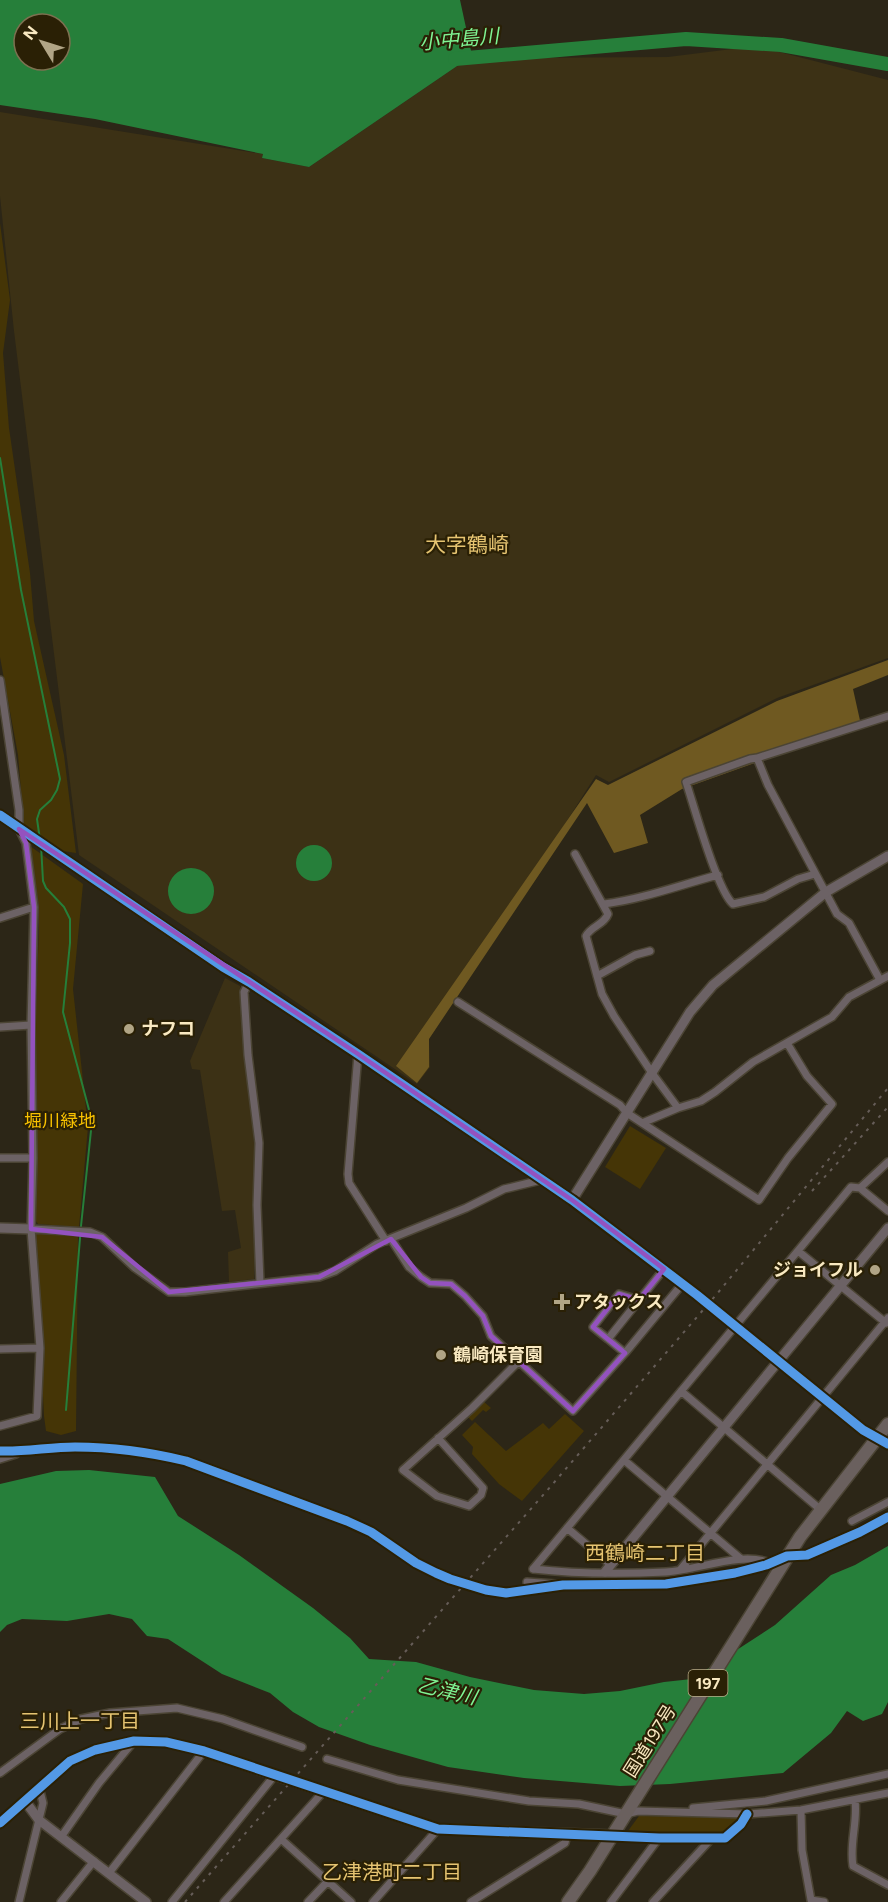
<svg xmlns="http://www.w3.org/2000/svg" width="888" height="1902" font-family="Figtree,'Noto Sans JP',sans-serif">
<rect width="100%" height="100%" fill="#2c2617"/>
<path fill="#3c3115" d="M756 46 888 80V658L777 698 609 782 596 775 429 1039 430 1067 417 1084 79 855 14 331 0 196V112L263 154 262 158 309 167 463 62 493 58 668 57Z
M225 978 240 986 254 1143 257 1208 254 1279 229 1282 228 1252 241 1248 235 1210 222 1211 200 1070 192 1069 190 1061Z"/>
<path fill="#453506" d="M0 223 10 300 3 353 9 428 30 573 34 621 64 755 76 853 63 851 24 825 18 755 0 657Z
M30 846 83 884 73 989 88 1127 79 1227 38 1224 36 1221 34 1055 39 929 38 900Z
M630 1126 666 1148 640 1189 605 1167Z
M35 1233 78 1236 76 1431 61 1435 46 1431 44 1416Z
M483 1401 491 1408 486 1412 483 1410 472 1421 468 1417Z
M565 1414 584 1431 522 1501 499 1484 472 1454 473 1447 462 1435 475 1422 506 1451 543 1423 549 1429Z
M639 1816 743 1817 724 1837 625 1835Z"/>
<path fill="#6f5921" d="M888 660V675L853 689 861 725 682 789 640 815 648 843 614 853 587 803 429 1039V1067L417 1083 396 1066 596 779 608 785 777 701Z"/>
<path fill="#267f3a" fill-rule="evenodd" d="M0 0H460L473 60 463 62 309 167 262 158 263 154 95 119 0 105ZM24 24H60V60H24Z
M296 863a18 18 0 1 1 36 0a18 18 0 1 1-36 0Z
M168 891a23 23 0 1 1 46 0a23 23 0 1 1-46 0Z
M89 1470 155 1477 178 1516 239 1555 313 1608 350 1638 369 1659 416 1662 470 1677 534 1690 584 1694 620 1691 664 1682 692 1679 775 1625 831 1575 855 1565 888 1546V1702L882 1714 863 1721 847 1711 831 1733 783 1773 670 1784 620 1786 524 1778 448 1767 370 1745 319 1727 293 1712 270 1693 222 1674 168 1639 147 1636 132 1619 109 1614 67 1621 22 1619 7 1625 0 1632V1484L56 1471Z"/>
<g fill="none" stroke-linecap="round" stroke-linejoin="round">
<path stroke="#267f3a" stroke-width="2" d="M0 458 21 590 60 779 57 790 51 800 40 810 37 819 40 840
M41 845 43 881 46 888 64 907 70 919V943L63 1012 92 1121 81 1226 66 1410"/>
<path stroke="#267f3a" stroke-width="14" d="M455 59 686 39 781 45 888 64"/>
<path stroke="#4b4330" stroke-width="7" stroke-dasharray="7 3.5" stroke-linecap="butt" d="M436 1573 450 1579 486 1590"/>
<defs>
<path id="minor" d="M0 680 19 810V829L26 843 34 907 31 1025 33 1158 31 1229 40 1348 37 1416 0 1426
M757 758 750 759 686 782C694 806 717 890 733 904L764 897 798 879 815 874
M575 854 608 914C604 925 591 926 586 936L602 994 614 1016 652 1073 678 1108 701 1101 715 1092 753 1062 832 1017 849 997 888 976
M604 904C643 899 680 885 718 875
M0 918 34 907
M597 976 635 955 650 951
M880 980 849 923 837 914 768 785 757 758 888 716
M249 982 244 992 248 1055 259 1143 257 1205 260 1283
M458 1002 620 1105 627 1113 759 1200 788 1158 832 1104 807 1076 787 1043
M0 1027 31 1025
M358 1054 348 1174 349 1183 386 1241
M642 1123 678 1108
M0 1158H33
M860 1188 888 1162
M31 1229 90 1232 102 1237 135 1268 169 1292H185L319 1277 335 1271 377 1244 466 1208 504 1189 541 1180
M391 1239 409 1267 421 1277 430 1283 451 1284 465 1296 483 1316 491 1336 573 1411 625 1353 683 1283
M798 1251 886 1323
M608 1339 593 1327 619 1294 639 1300
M0 1349 40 1348
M625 1353 608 1339 664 1269
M681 1391 821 1510
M438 1438 483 1488 481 1495 469 1506 437 1496 403 1470 472 1408 519 1361
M877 1438 888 1444
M0 1451C25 1452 50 1447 75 1447 113 1447 149 1452 186 1461L347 1521C378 1535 405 1557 436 1573
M0 1459 16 1454
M624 1460 741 1559
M852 1521 888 1502
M567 1528 611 1565
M533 1569 851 1187 860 1188 888 1211
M533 1569C576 1574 623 1574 666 1572 698 1570 742 1551 770 1563
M680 1570 888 1318
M527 1582 555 1584
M486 1590 506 1593 521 1592 563 1585 666 1584 709 1578 752 1569 787 1556 807 1555 860 1532 888 1517
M327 1759 398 1780 529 1801 579 1804 626 1814 638 1811 747 1814 801 1810 888 1793
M0 1773 60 1729 81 1719 110 1713 177 1708 223 1719 302 1747
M855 1800C858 1822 849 1844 853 1866L888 1885
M693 1808 766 1801 888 1774
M801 1810 802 1850 811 1900 824 1902
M613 1835 659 1838H725L741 1824 747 1814
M61 1837 99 1783 134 1741
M281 1839 351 1902
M109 1873 204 1751
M19 1902 43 1803 39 1787
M61 1902 94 1861
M172 1902 274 1776
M224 1902 324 1791
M308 1902 328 1881
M373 1902 438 1829
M471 1902 565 1843 567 1834
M611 1902 659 1838
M653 1902 711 1839"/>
<path id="tertiary" d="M0 815 223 967 249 982 358 1054 572 1200 697 1295 863 1430 877 1438
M572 1200 690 1012 713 985 826 892 888 856
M0 1228 31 1229
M605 1572 888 1228
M296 1782 438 1829 613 1835
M25 1801 39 1820 146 1902
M0 1823 70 1761 95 1750 134 1741 166 1742 204 1751 286 1779"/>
<path id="trunk" d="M568 1902 590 1871 800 1537 888 1424"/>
</defs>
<use href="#minor" stroke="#4b4434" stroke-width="10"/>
<use href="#tertiary" stroke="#4b4434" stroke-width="12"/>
<use href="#trunk" stroke="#4b4434" stroke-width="15"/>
<use href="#minor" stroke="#6c6265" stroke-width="7"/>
<use href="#tertiary" stroke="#6c6265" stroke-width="9"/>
<use href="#trunk" stroke="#6a605e" stroke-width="12"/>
<path stroke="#665d58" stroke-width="2" stroke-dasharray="3 6" stroke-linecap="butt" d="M812 1191 888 1107
M185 1902 551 1486 716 1295 888 1088"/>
<defs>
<path id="cycleway" d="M0 815 223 967 249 982 358 1054 572 1200 697 1295 863 1430 888 1444
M0 1451C25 1452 50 1447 75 1447 113 1447 149 1452 186 1461L347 1521 371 1532 416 1563 436 1573 450 1579 486 1590 506 1593 563 1585 666 1584 735 1573 766 1565 787 1556 807 1555 860 1532 888 1517
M0 1823 70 1761 95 1750 134 1741 166 1742 204 1751 438 1829 659 1838H725L741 1824 747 1814"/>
</defs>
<use href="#cycleway" stroke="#2a2005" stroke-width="13"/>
<use href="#cycleway" stroke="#5399e6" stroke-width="9"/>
</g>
<path fill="none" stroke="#9452bf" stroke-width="4.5" stroke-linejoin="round" d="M19 829 358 1054 572 1200 664 1269 639 1300 619 1294 593 1327 625 1353 573 1411 491 1336 483 1316 465 1296 451 1284 430 1283 421 1277 391 1239 319 1277 169 1292 102 1237 31 1229 34 907 26 843Z"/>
<g fill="#b1a586" stroke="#2a2005" stroke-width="2">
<circle cx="129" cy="1029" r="6"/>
<circle cx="875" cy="1270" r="6"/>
<path d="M559 1293h6v6h6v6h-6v6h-6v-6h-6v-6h6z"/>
<circle cx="441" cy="1355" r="6"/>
</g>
<g text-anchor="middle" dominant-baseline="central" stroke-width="4.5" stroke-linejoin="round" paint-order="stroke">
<rect fill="#2a2005" stroke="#bbad89" stroke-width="1.5" x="688.5" y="1670" width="39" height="26" rx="4.5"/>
<g font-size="16" font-weight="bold" fill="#f9e9c1">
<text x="708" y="1683">197</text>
</g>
<g font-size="18" font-weight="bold" fill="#f9e9c1" stroke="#2a2005" text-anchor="start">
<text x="141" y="1029">ナフコ</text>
<text x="863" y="1270" text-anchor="end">ジョイフル</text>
<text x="574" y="1302">アタックス</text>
<text x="453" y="1355">鶴崎保育園</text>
</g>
<g font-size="18" fill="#f8c100" stroke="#2a2005">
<text x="60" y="1121">堀川緑地</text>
</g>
<g font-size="18" fill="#f9e9c1" stroke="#2a2005">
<text transform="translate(650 1741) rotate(-58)">国道197号</text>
</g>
<g font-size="20" font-style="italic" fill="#7ff594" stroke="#2a2005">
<text transform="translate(459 39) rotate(-5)">小中島川</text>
<text transform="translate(447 1691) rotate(13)">乙津川</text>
</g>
<g font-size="20" fill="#e6c471" stroke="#2a2005">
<text x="645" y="1553">西鶴崎二丁目</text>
<text x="80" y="1721">三川上一丁目</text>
<text x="392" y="1872">乙津港町二丁目</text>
</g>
<g font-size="21" fill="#e6c471" stroke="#2a2005">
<text x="467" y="544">大字鶴崎</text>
</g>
</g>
<g transform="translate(42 42) rotate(308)"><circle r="28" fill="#2a2005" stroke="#7d7050" stroke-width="1.5"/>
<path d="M0-4.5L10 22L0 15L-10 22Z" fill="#b1a586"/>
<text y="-9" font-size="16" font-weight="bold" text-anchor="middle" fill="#f9e9c1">N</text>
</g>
</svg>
